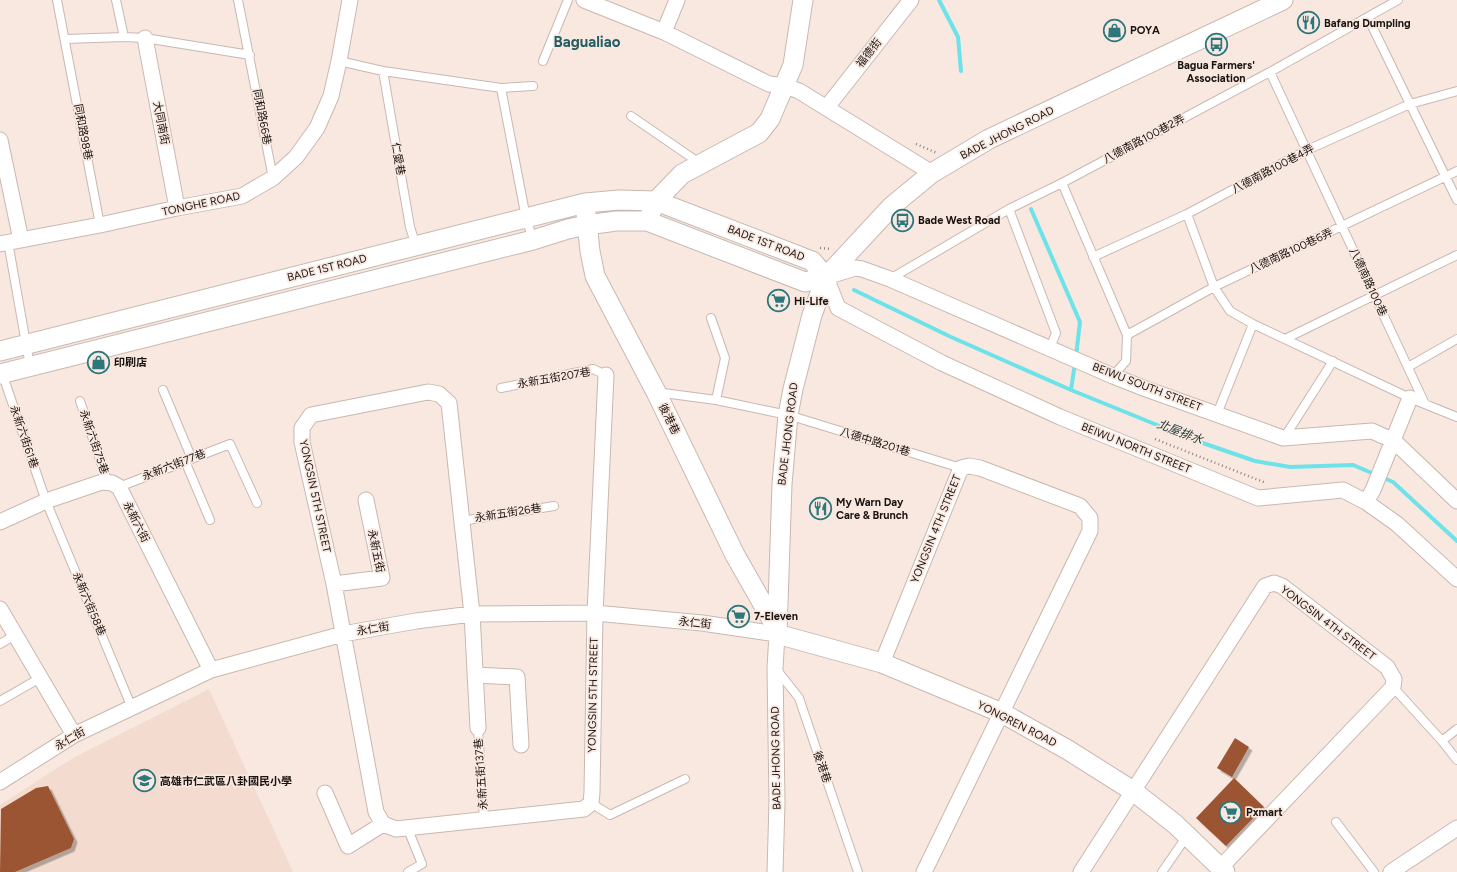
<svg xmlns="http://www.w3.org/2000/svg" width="1457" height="872" font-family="Figtree,'Noto Sans TC',sans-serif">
<defs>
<filter id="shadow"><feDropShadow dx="3.5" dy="3.5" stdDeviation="0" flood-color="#0004"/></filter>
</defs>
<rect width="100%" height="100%" fill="#f9e8e0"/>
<path fill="#f3dbcf" d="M209 689 293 872H0V805L73 758Z"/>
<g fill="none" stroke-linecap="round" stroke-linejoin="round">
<path stroke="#6de2e9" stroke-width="4" d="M939 0 958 37 961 71
M1031 209 1080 322 1076 356
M854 290 951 337 1071 390 1194 440 1255 461 1290 467 1353 465 1393 482 1457 541
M1071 390 1075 363"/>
</g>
<path fill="#9b5530" filter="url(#shadow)" d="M1235 738 1249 747 1232 777 1217 768Z
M1234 778 1264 807 1226 846 1196 818Z
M48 786 74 839 71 848 15 872H0L1 809 36 788Z"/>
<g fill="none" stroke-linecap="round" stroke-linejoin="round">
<defs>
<path id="service" d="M57 0 100 225
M116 0 124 37
M238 0 273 178
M1368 18 1457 200
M65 39 124 37 145 38 250 55
M339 61 383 71 501 88 533 86
M543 61 568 0
M383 71 410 227 416 246
M1270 72 1425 404
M501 88 526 218 533 240
M631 116 701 164
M1062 183 1127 335 1126 361 1113 376
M1009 209 1056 333 1050 348
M1187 214 1214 287 1230 311 1253 324 1410 398 1457 417
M8 242 30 366
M1093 257 1187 214 1307 150 1410 104 1457 91
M890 279 1009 209 1062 183 1270 72 1398 0
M711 318 725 358 716 400
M1127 335 1214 287 1457 171
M1285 339 1457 255
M1408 367 1457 339
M2 373 46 501 132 708
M501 388 593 369 606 375
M163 390 192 459
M656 392 716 400 788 415 961 468
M80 401 108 483
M1217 414 1253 324
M1284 438 1333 361
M185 461 210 520
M119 487 230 444 257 503
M462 521 554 506
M0 644 15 635
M777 670 799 698 858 872
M1393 687 1442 741 1457 760
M0 701 40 678
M478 728 484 820
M1442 741 1457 729
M591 803 610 815 685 779
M1336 822 1374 872
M407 827 422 864 408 872
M1162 872 1187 836"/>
<path id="minor" d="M584 0 664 32 769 84 785 86 799 91 932 173
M664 32 677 0
M145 38 177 208
M827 107 911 0
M0 140 21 240
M0 244 100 225 177 208 242 196 273 178 296 157 317 128 331 96 339 61 350 0
M1457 501 1394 441 1372 431 1283 438 1146 389 1113 376 890 279 862 269 855 268 826 277 838 308 942 363 1060 417 1258 498 1343 490 1366 502 1397 524 1457 579
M1366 502 1373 490 1410 398
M0 522 46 501 102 482 112 483 119 487 211 670
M334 584 382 578 366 500
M0 609 74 735
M882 663 961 468 969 466 980 468 1080 506 1090 518V531L924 872
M475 675 517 677 521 745
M478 728 472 614 449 403 439 394 428 392 311 415 302 428V442L334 584 376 812 383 824 396 829 584 809 591 803 592 792 595 613 606 375
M0 782 74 735 211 670 343 634 416 621 472 614 595 613 702 623 777 634 775 668 777 802 775 872
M325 793 348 846 383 824
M1081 872 1265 586 1274 583 1282 586 1387 667 1394 679 1393 687 1221 867
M1391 872 1457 828"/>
<path id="tertiary" d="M651 212 656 201 682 174 759 133 770 119 793 65 803 0
M586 213 590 251 595 276 656 392 735 555 777 629
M0 351 585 203 619 200 656 201 812 261 826 277
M0 374 533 240 568 229 587 225 616 221H647L805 282 826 277
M1225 872 1175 824 1133 791 1068 750 1002 713 882 663 777 634 782 484 788 415 793 389 812 315 826 277 892 206 932 173 989 139 1283 0"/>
</defs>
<use href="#service" stroke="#c8b8b0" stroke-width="10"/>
<use href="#minor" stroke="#c8b8b0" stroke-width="17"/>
<use href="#tertiary" stroke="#c8b8b0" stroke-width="21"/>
<path stroke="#90847e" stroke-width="2.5" stroke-dasharray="1 3" stroke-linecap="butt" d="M916 144 937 153
M820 248 831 249
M1155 439 1266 483"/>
<use href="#service" stroke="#fff" stroke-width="8"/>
<use href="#minor" stroke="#fff" stroke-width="15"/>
<use href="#tertiary" stroke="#fff" stroke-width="19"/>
</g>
<defs>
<symbol id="restaurant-ring" viewBox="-11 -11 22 22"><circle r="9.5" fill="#f9e8e0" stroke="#2d767b" stroke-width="1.5"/><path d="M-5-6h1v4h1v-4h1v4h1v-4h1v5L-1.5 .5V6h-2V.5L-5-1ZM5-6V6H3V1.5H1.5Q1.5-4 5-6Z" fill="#2d767b"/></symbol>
<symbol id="shop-ring" viewBox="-11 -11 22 22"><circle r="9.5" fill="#f9e8e0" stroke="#2d767b" stroke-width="1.5"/><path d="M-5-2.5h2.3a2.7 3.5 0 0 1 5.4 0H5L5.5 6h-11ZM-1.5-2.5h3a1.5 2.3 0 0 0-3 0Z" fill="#2d767b"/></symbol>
<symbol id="bus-ring" viewBox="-11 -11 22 22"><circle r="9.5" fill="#f9e8e0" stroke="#2d767b" stroke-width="1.5"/><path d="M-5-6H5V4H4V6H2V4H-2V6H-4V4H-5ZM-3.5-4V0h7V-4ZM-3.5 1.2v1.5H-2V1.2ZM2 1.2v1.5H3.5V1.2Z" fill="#2d767b"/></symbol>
<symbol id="supermarket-ring" viewBox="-11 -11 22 22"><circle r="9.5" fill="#f9e8e0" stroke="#2d767b" stroke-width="1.5"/><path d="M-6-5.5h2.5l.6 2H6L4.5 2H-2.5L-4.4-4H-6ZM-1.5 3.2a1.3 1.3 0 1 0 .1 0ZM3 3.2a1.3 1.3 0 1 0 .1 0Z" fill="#2d767b"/></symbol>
<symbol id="school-ring" viewBox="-11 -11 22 22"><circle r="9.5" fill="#f9e8e0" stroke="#2d767b" stroke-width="1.5"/><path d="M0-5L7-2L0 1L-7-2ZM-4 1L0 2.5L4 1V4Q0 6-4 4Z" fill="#2d767b"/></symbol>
</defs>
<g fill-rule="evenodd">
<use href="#restaurant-ring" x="1296" y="10" width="25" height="25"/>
<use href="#shop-ring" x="1102" y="18" width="25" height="25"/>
<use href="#bus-ring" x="1204" y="32" width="25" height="25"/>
<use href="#bus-ring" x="890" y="208" width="25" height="25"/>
<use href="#supermarket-ring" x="766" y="288" width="25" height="25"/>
<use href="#shop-ring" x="86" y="350" width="25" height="25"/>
<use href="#restaurant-ring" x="808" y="496" width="25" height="25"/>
<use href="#supermarket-ring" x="726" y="604" width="25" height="25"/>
<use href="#school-ring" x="132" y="768" width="25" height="25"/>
<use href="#supermarket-ring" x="1218" y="800" width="25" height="25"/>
</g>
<g text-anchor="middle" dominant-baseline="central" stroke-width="3.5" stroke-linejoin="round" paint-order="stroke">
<g font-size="11" font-weight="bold" fill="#1a1411" stroke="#f9e8e0" text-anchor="start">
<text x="1324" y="23">Bafang Dumpling</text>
<text x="1130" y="30">POYA</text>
<text x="1216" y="65" text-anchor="middle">Bagua Farmers'<tspan x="1216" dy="13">Association</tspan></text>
<text x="918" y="220">Bade West Road</text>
<text x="794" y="301">Hi-Life</text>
<text x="114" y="362">印刷店</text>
<text x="836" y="502">My Warn Day<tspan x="836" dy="13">Care &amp; Brunch</tspan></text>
<text x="754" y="616">7-Eleven</text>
<text x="160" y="781">高雄市仁武區八卦國民小學</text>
<text x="1246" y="812">Pxmart</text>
</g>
<g font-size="11" fill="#1a1411" stroke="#f9e8e0">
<text transform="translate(869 53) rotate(-52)">福德街</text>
<text transform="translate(262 117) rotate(79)">同和路66巷</text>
<text transform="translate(161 123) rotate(79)">大同南街</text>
<text transform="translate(83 132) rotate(79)">同和路98巷</text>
<text transform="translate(1007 133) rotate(-27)">BADE JHONG ROAD</text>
<text transform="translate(1144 139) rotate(-28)">八德南路100巷2弄</text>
<text transform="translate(398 159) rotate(80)">仁愛巷</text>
<text transform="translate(1273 169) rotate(-28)">八德南路100巷4弄</text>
<text transform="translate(201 204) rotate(-12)">TONGHE ROAD</text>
<text transform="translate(766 243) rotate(21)">BADE 1ST ROAD</text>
<text transform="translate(1291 251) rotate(-25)">八德南路100巷6弄</text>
<text transform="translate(327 268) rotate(-14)">BADE 1ST ROAD</text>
<text transform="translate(1368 282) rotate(65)">八德南路100巷</text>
<text transform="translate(554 378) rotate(-10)">永新五街207巷</text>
<text transform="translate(1147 387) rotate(21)">BEIWU SOUTH STREET</text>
<text transform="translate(669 419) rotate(64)">後港巷</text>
<text transform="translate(788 434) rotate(-83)">BADE JHONG ROAD</text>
<text transform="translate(24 437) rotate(71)">永新六街61巷</text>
<text transform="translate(94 442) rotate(71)">永新六街75巷</text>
<text transform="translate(875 442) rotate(17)">八德中路201巷</text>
<text transform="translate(1136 448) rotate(22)">BEIWU NORTH STREET</text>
<text transform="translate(174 465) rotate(-21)">永新六街77巷</text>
<text transform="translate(315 496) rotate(78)">YONGSIN 5TH STREET</text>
<text transform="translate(508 513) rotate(-9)">永新五街26巷</text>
<text transform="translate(136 522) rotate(63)">永新六街</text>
<text transform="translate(936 529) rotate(-68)">YONGSIN 4TH STREET</text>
<text transform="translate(376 551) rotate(78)">永新五街</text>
<text transform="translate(89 604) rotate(67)">永新六街58巷</text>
<text transform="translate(695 623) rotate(6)">永仁街</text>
<text transform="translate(1328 623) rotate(37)">YONGSIN 4TH STREET</text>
<text transform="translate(373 629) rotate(-9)">永仁街</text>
<text transform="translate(593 695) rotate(-89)">YONGSIN 5TH STREET</text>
<text transform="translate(1017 724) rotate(27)">YONGREN ROAD</text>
<text transform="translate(70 739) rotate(-30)">永仁街</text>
<text transform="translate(776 758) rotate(-91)">BADE JHONG ROAD</text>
<text transform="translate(822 767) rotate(71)">後港巷</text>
<text transform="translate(481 774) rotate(-94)">永新五街137巷</text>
</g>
<g font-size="12" font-style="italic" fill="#1e3334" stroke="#f9e8e0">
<text transform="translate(1180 432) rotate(21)">北屋排水</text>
</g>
<g font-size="15" font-weight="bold" fill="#245e62" stroke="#f9e8e0">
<text x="587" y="42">Bagualiao</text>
</g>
</g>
</svg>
